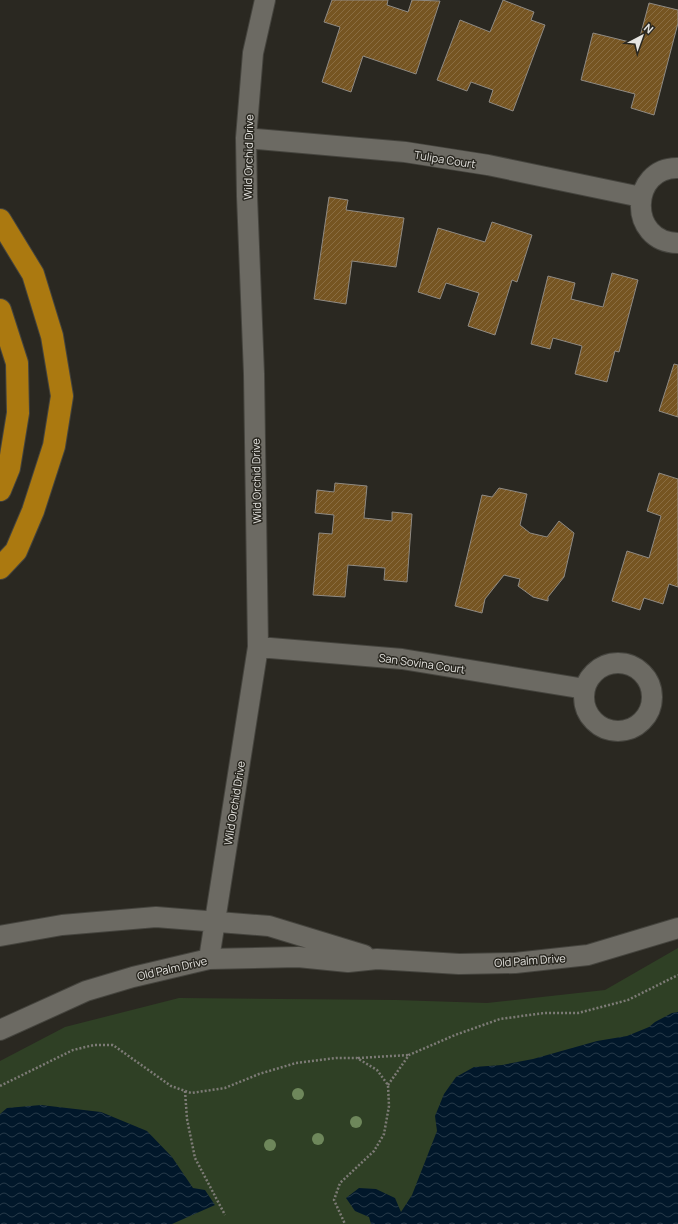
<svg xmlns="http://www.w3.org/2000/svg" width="678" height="1224" font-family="Manrope,sans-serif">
<defs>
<pattern id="water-waves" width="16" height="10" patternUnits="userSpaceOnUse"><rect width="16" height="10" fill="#01172a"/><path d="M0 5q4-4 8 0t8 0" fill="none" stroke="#263949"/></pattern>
<pattern id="building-hatch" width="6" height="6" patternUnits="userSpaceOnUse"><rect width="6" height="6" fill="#765522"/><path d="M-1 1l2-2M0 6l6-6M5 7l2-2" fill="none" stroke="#8a6d42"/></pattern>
</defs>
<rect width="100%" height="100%" fill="#2a2821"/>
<path fill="#2f4025" d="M678 948V1224H0V1061L65 1027 179 998 396 1000 487 1003 605 990Z"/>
<path fill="url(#water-waves)" d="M678 1012V1224H371L369 1217 355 1211 346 1198 359 1188 376 1189 395 1198 401 1212 412 1195 437 1131 435 1116 444 1094 456 1077 474 1067 502 1065 533 1059 597 1041 627 1036 649 1027 655 1022 672 1013Z
M41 1105 101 1112 147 1131 172 1157 193 1188 205 1190 215 1205 172 1224H0V1114L7 1108Z"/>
<path fill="url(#building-hatch)" stroke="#8f8a83" d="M332 0H388L387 5 408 12 412 0 440 1 416 74 363 56 351 92 322 82 340 27 324 22Z
M503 0 534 12 531 20 545 25 513 111 489 102 493 90 471 82 467 91 437 80 460 20 490 32Z
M649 3 678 10V23L654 115 631 108 635 94 581 80 593 33 638 44Z
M329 197 348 200 346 210 404 218 396 267 352 261 346 304 314 299Z
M492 222 532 235 517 282 512 280 495 335 468 326 479 293 446 283 440 299 418 292 438 228 485 242Z
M612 273 638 280 619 352 615 351 607 382 575 374 582 346 553 338 550 349 531 344 548 276 575 283 571 299 603 307Z
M674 364 678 365V417L659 411Z
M659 473 678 479V587L669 584 663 604 644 598 640 610 612 601 627 551 649 558 661 516 647 511Z
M335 483 367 486 364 518 392 521V512L412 514 407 582 384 580 385 568 348 565 345 597 313 595 319 533 332 534 334 515 315 513 317 490 334 492Z
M499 488 527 494 520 525 530 533 547 537 559 521 574 533 564 577 548 597V601L533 597 518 586 520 579 504 575 485 599 482 613 455 606 482 495 492 497Z"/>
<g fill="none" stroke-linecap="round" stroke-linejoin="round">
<defs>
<path id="street" d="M246 138 405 152 488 165 641 197
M678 168C630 167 627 242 678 243
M258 647 402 659 585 689
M584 697a34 34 0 1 1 68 0a34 34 0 1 1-68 0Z
M0 936 62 925 156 917 269 926 364 955
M209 959 258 647 254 374 247 196 246 138 253 53 265 0
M0 1030 86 991 133 977 209 959 298 957 348 962 377 959 459 964 515 963 588 955 678 928"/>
<path id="highway" d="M0 220 33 274 52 336 62 396 54 446 33 511 16 551 0 568
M0 310 17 363 18 413 9 468 0 490"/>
</defs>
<use href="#street" stroke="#45443e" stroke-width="22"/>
<use href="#highway" stroke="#45443e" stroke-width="24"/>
<path stroke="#7d7b76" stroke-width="2.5" stroke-dasharray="2 2" stroke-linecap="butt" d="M358 1058 409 1055
M388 1085 409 1055 455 1035 500 1019 544 1013H578L628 1000 678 975
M0 1086 73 1050 94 1045H113L171 1086 191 1093 225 1088 259 1074 296 1063 336 1058H357L377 1070 388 1085 389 1106 384 1134 374 1151 340 1183 334 1200 345 1224
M185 1091 187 1119 195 1158 225 1215"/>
<use href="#street" stroke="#6c6a63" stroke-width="20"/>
<use href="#highway" stroke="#ab7910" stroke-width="22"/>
</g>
<g fill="#6e875b">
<circle cx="298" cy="1094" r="6"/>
<circle cx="356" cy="1122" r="6"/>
<circle cx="318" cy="1139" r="6"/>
<circle cx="270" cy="1145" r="6"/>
</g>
<g text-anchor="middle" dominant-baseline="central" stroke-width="3" stroke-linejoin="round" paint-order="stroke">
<g font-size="11" fill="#e6e5e1" stroke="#2a2821">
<text transform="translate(248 157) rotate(-89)">Wild Orchid Drive</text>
<text transform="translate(445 159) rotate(9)">Tulipa Court</text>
<text transform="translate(256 481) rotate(-91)">Wild Orchid Drive</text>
<text transform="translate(422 663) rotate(8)">San Sovina Court</text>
<text transform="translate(234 803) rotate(-81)">Wild Orchid Drive</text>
<text transform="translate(530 960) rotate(-4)">Old Palm Drive</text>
<text transform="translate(172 968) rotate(-13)">Old Palm Drive</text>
</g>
</g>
<g transform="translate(642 36) rotate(41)" stroke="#2a2821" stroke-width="3" paint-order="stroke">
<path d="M0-3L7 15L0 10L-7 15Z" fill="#e6e5e1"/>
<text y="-6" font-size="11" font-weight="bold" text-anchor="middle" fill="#e6e5e1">N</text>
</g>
</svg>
